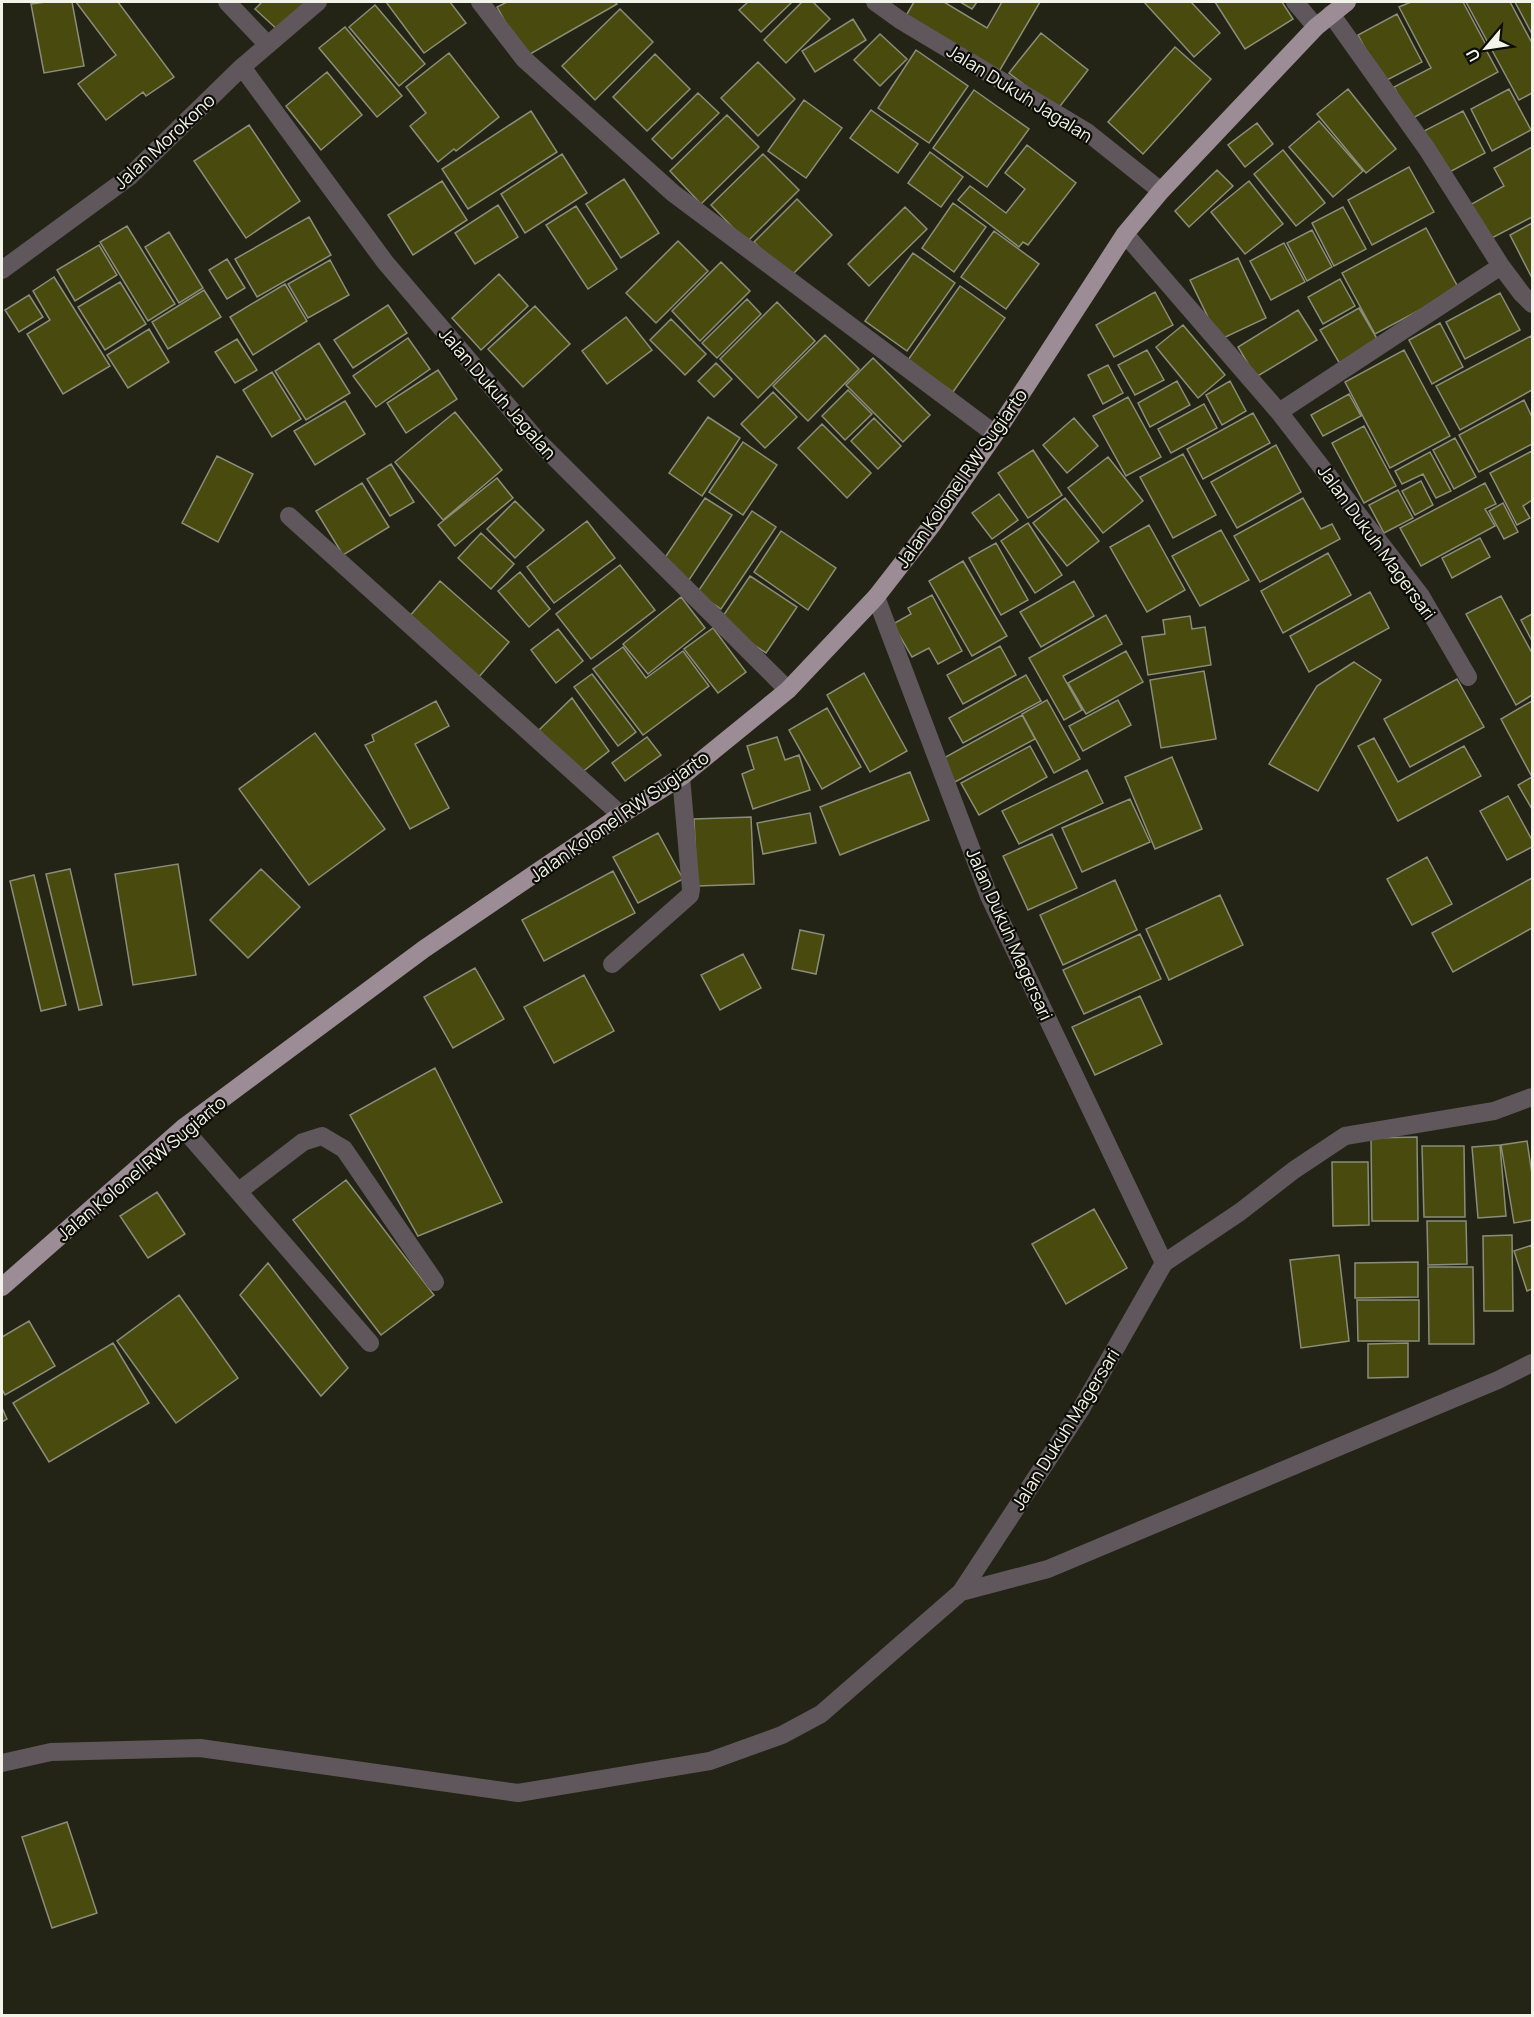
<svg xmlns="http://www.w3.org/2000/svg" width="1534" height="2017" font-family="Manrope,sans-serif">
<rect width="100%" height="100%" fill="#232415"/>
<path fill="#494a0d" stroke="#8b8d7a" stroke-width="1.5" d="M46 2H72L84 66 44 73 31 4Z
M76 2H118L174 77 146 96 143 92 106 120 78 84 116 55Z
M262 2H308L280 32 255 9Z
M386 2H450L466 23 424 53Z
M507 2H615L617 4 525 57 497 7Z
M748 2H792L761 32 739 10Z
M802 2H813L830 19 786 63 764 40Z
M914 2H944L987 28 1002 2H1040L997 75 904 19Z
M960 2H977L972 9Z
M1144 2H1191L1220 33 1194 57Z
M1215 2H1282L1293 19 1245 49Z
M1411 2H1463L1486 45 1484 46 1498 72 1411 119 1394 87 1431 68 1399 7Z
M1466 2H1510L1532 43V93L1519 100Z
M1515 2H1532V34Z
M375 5 425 64 399 86 349 27Z
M620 9 653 42 595 100 562 66Z
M1397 14 1422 62 1383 82 1358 35Z
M853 19 866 40 815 72 802 51Z
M345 27 402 96 377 117 319 48Z
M1041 33 1088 70 1057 110 1009 73Z
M880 34 907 59 880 86 854 60Z
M1175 47 1211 79 1143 154 1108 122Z
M916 50 968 86 929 143 878 108Z
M449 53 499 117 456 151 454 149 438 162 410 126 426 113 406 87Z
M655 54 690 89 647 131 613 97Z
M758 62 795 99 758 136 721 98Z
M327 72 362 115 321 150 286 106Z
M1348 89 1396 149 1366 173 1317 114Z
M1509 89 1531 130 1492 151 1471 109Z
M974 90 1029 129 987 187 933 148Z
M698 93 719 113 672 159 652 139Z
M804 100 842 128 806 178 768 151Z
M871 110 918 144 898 173 850 138Z
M531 111 557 152 468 209 442 169Z
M1463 111 1485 153 1446 174 1424 131Z
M727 115 759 147 701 204 670 171Z
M1319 121 1363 171 1333 197 1289 147Z
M1257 123 1273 144 1245 167 1228 145Z
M249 125 300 201 246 238 194 161Z
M1027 145 1076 183 1028 245 1023 242 1019 247 958 200 970 186 1006 213 1025 189 1005 173Z
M1532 147V217L1488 240 1470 205 1504 186 1494 168Z
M1283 150 1325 203 1296 226 1254 174Z
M930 152 963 177 941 207 908 183Z
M562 154 587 193 525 233 501 194Z
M763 154 799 190 747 242 711 205Z
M1409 167 1434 212 1372 245 1348 200Z
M1217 170 1233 186 1189 227 1175 211Z
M624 179 659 233 621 258 586 204Z
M442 181 467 220 413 255 388 215Z
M1249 181 1283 224 1245 254 1211 212Z
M797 199 832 235 789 278 754 242Z
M953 203 986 227 954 272 922 248Z
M498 205 518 237 475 264 455 233Z
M576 206 617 269 588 289 546 225Z
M905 207 927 229 869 286 848 264Z
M1343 207 1366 249 1334 266 1312 223Z
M309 217 331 255 257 297 235 259Z
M1532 223V278L1510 235Z
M127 226 175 304 148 321 100 242Z
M1426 228 1459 289 1375 334 1342 273Z
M1312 230 1332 267 1307 281 1287 243Z
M994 231 1039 264 1006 309 961 277Z
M169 232 203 288 179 303 145 247Z
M678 241 708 271 656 323 626 293Z
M1284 243 1305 282 1271 300 1250 261Z
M99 245 117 275 75 301 57 270Z
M913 253 955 283 907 351 865 321Z
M1238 258 1266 318 1219 340 1190 280Z
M227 259 245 288 227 299 209 270Z
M330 260 349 295 308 318 288 284Z
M721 262 750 291 700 341 672 311Z
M499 274 528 306 481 350 452 318Z
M54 277 110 366 63 394 27 334 50 320 33 291Z
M1340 279 1355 306 1323 324 1308 297Z
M120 282 146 324 105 350 78 307Z
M285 284 307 321 253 355 230 317Z
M960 286 1005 318 953 392 908 360Z
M204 290 221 317 168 349 152 322Z
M1155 292 1173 325 1114 357 1096 325Z
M1500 293 1520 330 1465 359 1446 322Z
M29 295 43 317 19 332 5 310Z
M747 299 761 314 717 358 702 343Z
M777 302 815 341 758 398 720 359Z
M388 305 407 333 353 368 334 340Z
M535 306 570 344 523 387 488 349Z
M1359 308 1379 342 1340 364 1320 330Z
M1298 310 1317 340 1256 377 1238 347Z
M626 317 652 350 607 384 582 351Z
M671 319 706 354 685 375 650 340Z
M1440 323 1463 367 1432 384 1409 340Z
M1183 325 1225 375 1198 398 1156 347Z
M149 329 169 362 128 388 107 355Z
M825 335 859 369 808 421 773 386Z
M1531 336 1532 339V390L1460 430 1436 386Z
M408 338 430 369 376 407 353 376Z
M237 339 257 370 235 383 215 352Z
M319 343 350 393 306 420 275 371Z
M1147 350 1164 380 1135 395 1118 365Z
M1404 350 1450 436 1390 468 1345 382Z
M873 358 930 415 903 442 846 385Z
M716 363 732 379 714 397 698 381Z
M1108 365 1123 393 1103 404 1088 375Z
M438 370 457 399 406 433 387 403Z
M272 372 301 419 272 437 243 390Z
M1177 381 1190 405 1150 427 1138 403Z
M1230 381 1246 411 1222 425 1206 395Z
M848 390 872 414 845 440 822 416Z
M773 392 797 417 765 448 741 424Z
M1349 394 1361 416 1323 436 1311 415Z
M1128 397 1161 457 1126 476 1093 416Z
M1524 400 1532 417V444L1479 472 1459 435Z
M345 401 365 434 315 465 294 431Z
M1204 404 1217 428 1171 453 1158 429Z
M455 412 502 470 443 520 395 462Z
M1253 413 1270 443 1203 479 1187 449Z
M708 417 740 438 702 496 669 473Z
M874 418 901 446 878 469 851 441Z
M1074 418 1098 446 1067 473 1043 445Z
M822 424 871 473 847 498 798 448Z
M1364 426 1396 486 1364 503 1332 443Z
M1455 438 1476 477 1454 489 1433 450Z
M743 442 777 465 743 515 709 492Z
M1276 445 1301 492 1237 528 1211 482Z
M1033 450 1062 495 1028 518 998 473Z
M1532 451V500L1523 506 1530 518 1517 525 1490 473Z
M1430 452 1451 491 1436 498 1423 474 1402 484 1395 471Z
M1183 454 1216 515 1173 538 1140 477Z
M217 456 253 474 218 542 182 523Z
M1108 457 1143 501 1103 533 1068 488Z
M391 464 414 502 390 516 367 479Z
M497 478 513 498 455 546 438 525Z
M1421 481 1433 505 1415 515 1402 491Z
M362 483 389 527 343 555 316 511Z
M1485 483 1496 504 1485 509 1495 526 1421 566 1400 528Z
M1398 490 1413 518 1384 533 1369 505Z
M999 494 1018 520 992 539 972 513Z
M705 498 732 515 689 580 662 562Z
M1065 498 1099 541 1067 566 1033 523Z
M1303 498 1321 529 1332 524 1340 539 1260 582 1234 536Z
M515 501 544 530 515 558 487 529Z
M1503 503 1518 532 1504 539 1489 511Z
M752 511 776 527 721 609 697 593Z
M587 521 615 558 554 603 527 567Z
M1028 523 1062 575 1035 593 1001 541Z
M1149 525 1185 590 1147 612 1110 547Z
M1221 530 1249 580 1200 606 1172 556Z
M781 531 836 568 808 610 754 572Z
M481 533 514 564 491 589 458 558Z
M1480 538 1490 557 1452 578 1442 558Z
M996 543 1028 600 1001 615 969 558Z
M1328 553 1351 595 1283 633 1261 591Z
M963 561 1007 636 972 656 929 581Z
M620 565 655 610 591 659 556 614Z
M520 572 550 609 529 627 498 591Z
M750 576 797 607 766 653 719 622Z
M440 581 509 642 478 678 409 617Z
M1074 581 1094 616 1041 647 1020 612Z
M1370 592 1389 628 1309 672 1290 636Z
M932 595 962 651 938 664 929 648 912 657 893 624 911 614 908 608Z
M1501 596 1532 653V695L1516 705 1466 614Z
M681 597 705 628 648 674 623 644Z
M1532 614V641L1521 620Z
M1106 615 1122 644 1063 676 1082 710 1064 720 1029 658Z
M1190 616 1192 629 1205 627 1211 665 1148 675 1142 637 1165 634 1163 620Z
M713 628 746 672 718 693 684 649Z
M558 629 583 661 556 683 531 650Z
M1000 646 1016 675 963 704 947 675Z
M623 647 646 678 683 651 709 686 643 735 593 669Z
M1126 651 1143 682 1086 714 1068 683Z
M1354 662 1381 680 1318 791 1269 764 1317 686Z
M1204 671 1216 739 1161 748 1150 680Z
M864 673 907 751 870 772 827 695Z
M592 674 636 732 618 746 574 687Z
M1026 675 1041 701 963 743 949 718Z
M1457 679 1484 727 1410 767 1384 719Z
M572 698 609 751 581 773 539 730Z
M1047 700 1080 759 1054 773 1022 714Z
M1118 700 1131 725 1083 751 1069 726Z
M436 701 449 726 415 744 449 808 410 829 365 745 374 741 372 735Z
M1532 701V809L1518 785 1532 777 1501 719Z
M827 708 861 767 822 789 789 730Z
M1022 715 1035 739 955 782 942 759Z
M315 733 385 829 309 885 239 789Z
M647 737 661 755 625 781 612 763Z
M777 737 785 760 799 755 810 790 753 809 742 774 754 769 747 746Z
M1374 738 1398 782 1464 746 1481 776 1398 821 1358 746Z
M1030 746 1047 777 979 815 961 783Z
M1172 757 1202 829 1155 849 1125 777Z
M1087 770 1103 803 1019 844 1002 811Z
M910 772 929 820 840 855 820 807Z
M1508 796 1532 840V847L1507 860 1480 811Z
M1130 799 1150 842 1082 872 1062 828Z
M810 813 816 843 763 854 757 823Z
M751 817 754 884 697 886 694 819Z
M658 833 683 879 638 903 613 857Z
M1052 834 1077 888 1028 910 1003 856Z
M1427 857 1452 904 1412 925 1387 879Z
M178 864 196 975 133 985 115 874Z
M70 869 102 1005 79 1010 46 874Z
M261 869 300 907 248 958 210 920Z
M613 871 635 913 544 961 522 920Z
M34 875 66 1005 41 1011 10 881Z
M1532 878V928L1453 972 1432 933Z
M1115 880 1137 930 1063 965 1040 915Z
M1220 895 1243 945 1169 980 1146 929Z
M800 930 824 935 816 974 792 969Z
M1140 934 1161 979 1084 1014 1063 970Z
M743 954 761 988 720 1010 701 975Z
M475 968 504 1019 453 1048 424 997Z
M584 975 614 1031 554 1063 524 1007Z
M1140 996 1162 1044 1095 1075 1072 1027Z
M435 1068 502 1202 418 1236 350 1115Z
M1417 1137 1418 1221H1372L1371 1138Z
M1527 1141 1532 1174V1220L1514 1223 1501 1145Z
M1500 1145 1506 1216 1478 1218 1472 1147Z
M1422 1146H1464L1465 1217H1424Z
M1332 1162H1368L1369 1225 1333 1226Z
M346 1180 434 1295 381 1335 293 1220Z
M157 1192 185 1234 148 1258 120 1216Z
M1094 1209 1127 1268 1066 1304 1032 1244Z
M1427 1221H1466L1467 1264 1428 1265Z
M1512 1235 1513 1311H1484L1483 1236Z
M1532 1245V1289L1527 1291 1514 1251Z
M1339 1255 1349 1341 1301 1348 1290 1260Z
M1418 1262V1297L1355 1298V1263Z
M268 1263 348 1368 321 1396 240 1295Z
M1428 1267H1473L1474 1344H1429Z
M179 1295 238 1378 176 1423 117 1341Z
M1357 1300H1419V1341H1358Z
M29 1321 55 1366 5 1395 2 1389V1337Z
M113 1343 149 1403 49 1462 13 1403Z
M1408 1343V1377L1368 1378V1344Z
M2 1408 7 1419 2 1422Z
M67 1822 97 1913 52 1928 22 1837Z"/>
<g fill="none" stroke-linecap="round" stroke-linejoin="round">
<path stroke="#5f575c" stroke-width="18" d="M227 2 268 45
M480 2 524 59 673 193 995 434
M875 2 900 20 1087 132 1161 191
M1295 2 1316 27
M1331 14 1427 149 1501 266 1522 294 1532 304
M242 67 385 262 537 440 788 690
M1125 234 1279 412 1421 596 1468 677
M2 270 129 177 242 67 318 2
M1279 412 1501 266
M289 516 621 815
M876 597 989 896 1164 1263
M612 964 690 895 691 889 681 777
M183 1128 370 1343
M239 1191 303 1142 322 1136 344 1149 435 1282
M961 1592 1081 1409 1164 1263 1240 1212 1294 1170 1345 1136 1494 1111 1532 1097
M2 1763 51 1752 200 1748 518 1793 710 1761 782 1735 821 1714 961 1592 1048 1569 1498 1380 1532 1363"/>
<path stroke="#9b8c96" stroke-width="18" d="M2 1287 183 1128 424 949 621 815 681 777 788 690 876 597 932 525 995 434 1125 234 1161 191 1316 27 1347 2"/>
</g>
<g text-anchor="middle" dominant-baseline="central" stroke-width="4.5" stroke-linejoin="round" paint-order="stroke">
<g font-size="18" fill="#f3f4e9" stroke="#0c0d06">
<text transform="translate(1020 93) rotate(32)">Jalan Dukuh Jagalan</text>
<text transform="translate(164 141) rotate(-43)">Jalan Morokono</text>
<text transform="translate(498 393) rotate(49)">Jalan Dukuh Jagalan</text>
<text transform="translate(961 478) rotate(-55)">Jalan Kolonel RW Sugiarto</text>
<text transform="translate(1377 542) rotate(54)">Jalan Dukuh Magersari</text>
<text transform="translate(619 816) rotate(-35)">Jalan Kolonel RW Sugiarto</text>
<text transform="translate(1010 934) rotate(66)">Jalan Dukuh Magersari</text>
<text transform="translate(141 1168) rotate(-40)">Jalan Kolonel RW Sugiarto</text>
<text transform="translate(1065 1429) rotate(-58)">Jalan Dukuh Magersari</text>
</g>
</g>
<rect width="1534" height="2017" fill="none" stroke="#f3f4e9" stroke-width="6"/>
<g transform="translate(1486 48) rotate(241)" stroke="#0c0d06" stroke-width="4.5" paint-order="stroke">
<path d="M0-4.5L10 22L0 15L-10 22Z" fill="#f3f4e9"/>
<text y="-9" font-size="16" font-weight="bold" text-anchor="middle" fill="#f3f4e9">U</text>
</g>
</svg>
